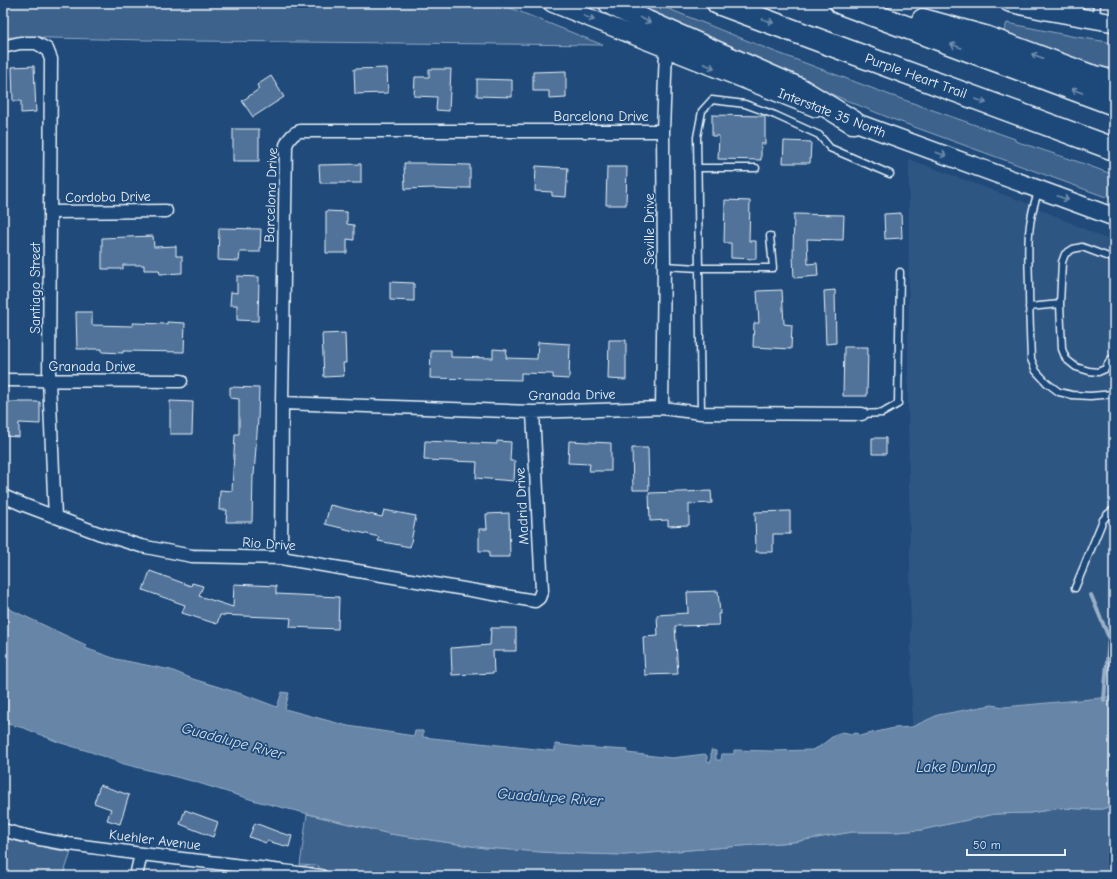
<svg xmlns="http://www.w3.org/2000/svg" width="1117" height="879" font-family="'Comic Neue',sans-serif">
<rect width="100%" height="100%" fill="#1f4a7a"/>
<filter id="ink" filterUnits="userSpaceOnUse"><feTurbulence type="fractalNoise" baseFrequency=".025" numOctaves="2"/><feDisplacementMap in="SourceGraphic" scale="8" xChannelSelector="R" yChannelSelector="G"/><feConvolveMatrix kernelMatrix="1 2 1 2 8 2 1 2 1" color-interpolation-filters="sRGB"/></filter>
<g filter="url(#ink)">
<path fill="#2e5683" d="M909 159 1029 204 1104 238 1114 242V697H1104L1101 698 1004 707 992 705 938 715 912 727 908 406Z"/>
<path fill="#3c628c" stroke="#92aac2" d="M3 3H498L603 45 195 41 3 37Z
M626 3H654L773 51 890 95 1015 139V141L1076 161 1114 175V200L887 117 758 64Z
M1007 23 1071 36 1114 43V71L1068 58 1002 36Z
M1114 805V876H317L319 866 300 865 307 814 390 834 485 848 556 853 624 855 793 842 852 832H896L921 830 995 814 1030 813 1061 808 1081 809H1102Z
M3 836 51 849 71 852 63 876H3Z"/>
<path fill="#6685a7" stroke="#9ab0c7" d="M3 606 86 645 85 648 116 659 171 670 193 679 245 695 277 707 282 692 289 693 285 709 348 726 414 736 415 731H423V737L555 751V744L579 747 628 750 627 753 672 758 705 754 707 756V761L711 762V750L716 751V760H721L722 754H734V750L772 751 812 750 819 747 836 734 843 732 852 734 857 733 859 736 894 728 912 727 938 715 992 705 1004 707 1101 698 1104 697H1114V805L1102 809H1081L1061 808 1030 813 995 814 921 830 896 832H852L793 842 624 855 556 853 485 848 390 834 256 801 192 781 124 764 91 752 58 742 24 728 3 723Z"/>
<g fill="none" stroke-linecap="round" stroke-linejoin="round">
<path stroke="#9ab0c7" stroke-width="4" d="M1091 595 1109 638 1104 700"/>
</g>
<path fill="#517399" stroke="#e8f1f8" d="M34 66 36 112 21 113V101H13L12 67Z
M387 68 388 93 355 94 354 69Z
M429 69H451L449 111 436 110 437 97 414 96 415 77H429Z
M566 71V98L549 99V91H533V72Z
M271 76 284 97 253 117 242 101 259 89 257 85Z
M477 79 512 80V97L477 96Z
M712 115 765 116V144H761V160L718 159 719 136H712Z
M233 129H259V161H233Z
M784 141 811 142 810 163H783Z
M404 163H426V164L470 165V188H459V190L435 189V188L405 189Z
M361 164V183H320L319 165Z
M536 166 568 168 566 197 552 196V192L535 191Z
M607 167H627L626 205H606Z
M725 200 750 201 749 241H756V259L731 258V243H724Z
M326 211 347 212V224L354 225V240L347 239V253H326Z
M901 213 902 238 885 239 884 214Z
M794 214 844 215 843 240 807 239 808 264 817 263 818 276 794 278 793 256Z
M219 228 261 229 260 252H240L239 261 218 260Z
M153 236 154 247 176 246V256H182V273L160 274 159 270H144V265H123V269H102V238Z
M237 276 259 277 258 321 237 320V305H230L231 292 237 293Z
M390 282 414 283V301L390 300Z
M782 290 784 324 792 325 791 349 753 347 754 323H759L757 291Z
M835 290 836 343 826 344 824 291Z
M76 312H92V325L133 326V323L167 324V322L185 323 184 352 123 351V353L102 352V349H77Z
M345 333 346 363H343L344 376 324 377 322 334Z
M609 340H626V380L608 379Z
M538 342 570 344 569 379 553 378V374L521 373V380L430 378 431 350H451V357L493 358V349L507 350 506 358 537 359Z
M844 347H868L867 396H843Z
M230 387 259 388 258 419 254 475H253L252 522H226L227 510H219L220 490 232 491 235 434H239V399L230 398Z
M170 401 193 402 192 434H170Z
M3 402H40V424L19 423V437L3 436Z
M872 438H886V454H872Z
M425 441 497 444V441L511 442 510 461H515L514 481 476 478 477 462 424 460Z
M569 441 611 443V471H589L590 464 568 463Z
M632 448H648L649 490H633Z
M711 491 712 503 689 504V525L668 526V520L650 521 649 493Z
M330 505 382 517 384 510 416 516 410 547 378 541 379 537 325 524Z
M790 511V534H773V552H756L755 512Z
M509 513 510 557H489V551H479V529H487L486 514Z
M150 571 191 586 192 583 203 586 199 596 233 607 234 584 276 586V594L339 597 338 629 290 627 291 618 220 615 217 624 182 613 185 605 143 590Z
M718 591 720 614H718L719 625 675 626 678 674 645 675 643 637 658 636 657 615 688 613 687 592Z
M491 628H516V651H493L494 673 452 675 451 648 490 645Z
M100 785 129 795 120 824 107 820 111 809 94 803Z
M185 810 218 822 213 837 180 824Z
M255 823 281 833 292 836 289 847 267 841 266 843 249 837Z"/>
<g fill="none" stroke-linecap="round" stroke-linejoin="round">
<defs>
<path id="service" d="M1079 15V3
M1096 19 1097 3
M697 168H756
M1039 190C1026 223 1028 250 1029 285 1029 309 1030 334 1031 359L1036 371 1047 383 1059 392 1072 395 1090 396 1114 394
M1114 259 1082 247 1073 249 1065 254 1062 262 1060 304 1062 349 1066 359 1076 367 1089 371 1098 372 1105 369 1111 359 1114 360
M664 266 699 268 697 137 702 111 712 100 745 104 775 115 819 135 830 148 890 174
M1029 307 1060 304
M701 413 699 268H773L770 236
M862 414 882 413 898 404 900 272
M1075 588 1103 520 1108 514 1114 509"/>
<path id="minor" d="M3 47 20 43H36L47 49 51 59 49 380 55 517
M50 212 166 211
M3 380 181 381
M282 403 533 412 662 408 701 413 862 414
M662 408 664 266 663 131 666 49
M3 496 24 505 98 533 141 546 192 556 281 558 535 601 539 598 542 590 533 412
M281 558 282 403 286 145C289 138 293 133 300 131H663
M3 830C39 841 76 845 113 850 182 860 252 866 321 876
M136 876 141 854"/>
<path id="secondary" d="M552 3 816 108
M1009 3 1046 11 1114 23
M841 117 1114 217"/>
<path id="motorway" d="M610 3 647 22 799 89 853 122
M718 3 1114 149
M841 3 1114 104
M923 20 985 37 1088 75 1114 82"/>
</defs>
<use href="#service" stroke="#e8f1f8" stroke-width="9"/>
<use href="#minor" stroke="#e8f1f8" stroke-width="15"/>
<use href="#secondary" stroke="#e8f1f8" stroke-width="20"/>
<use href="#motorway" stroke="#e8f1f8" stroke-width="25"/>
<use href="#service" stroke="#1f4a7a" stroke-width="6"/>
<use href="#minor" stroke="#1f4a7a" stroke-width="12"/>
<use href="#secondary" stroke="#1f4a7a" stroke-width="17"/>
<use href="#motorway" stroke="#1f4a7a" stroke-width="22"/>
</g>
<defs><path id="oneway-shaft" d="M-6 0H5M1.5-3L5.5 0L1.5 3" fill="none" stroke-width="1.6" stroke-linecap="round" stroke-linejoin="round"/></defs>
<g stroke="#6f8dac">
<use href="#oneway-shaft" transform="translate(589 18) rotate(22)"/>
<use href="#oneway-shaft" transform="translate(645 20) rotate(26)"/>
<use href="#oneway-shaft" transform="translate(768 21) rotate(20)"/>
<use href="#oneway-shaft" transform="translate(956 46) rotate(-160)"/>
<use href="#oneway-shaft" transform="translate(1037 56) rotate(-160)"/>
<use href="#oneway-shaft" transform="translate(709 66) rotate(21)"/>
<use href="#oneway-shaft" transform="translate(1077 91) rotate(-160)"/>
<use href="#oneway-shaft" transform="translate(981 101) rotate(20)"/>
<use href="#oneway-shaft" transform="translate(941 154) rotate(20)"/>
<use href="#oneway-shaft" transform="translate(1063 198) rotate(20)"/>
</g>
</g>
<g text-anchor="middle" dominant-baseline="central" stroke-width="3.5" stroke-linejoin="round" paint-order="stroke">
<g font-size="14" fill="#e8f1f8" stroke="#1f4a7a">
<text transform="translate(916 76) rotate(20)">Purple Heart Trail</text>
<text transform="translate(832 113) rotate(21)">Interstate 35 North</text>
<text x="601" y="116">Barcelona Drive</text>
<text transform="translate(271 195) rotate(-88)">Barcelona Drive</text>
<text transform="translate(108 197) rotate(-1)">Cordoba Drive</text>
<text transform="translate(649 229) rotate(-90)">Seville Drive</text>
<text transform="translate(35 288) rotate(-90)">Santiago Street</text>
<text x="92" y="366">Granada Drive</text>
<text transform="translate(572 395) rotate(-1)">Granada Drive</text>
<text transform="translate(522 506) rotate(-93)">Madrid Drive</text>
<text transform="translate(269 544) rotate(4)">Rio Drive</text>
<text transform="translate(155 840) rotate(7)">Kuehler Avenue</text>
</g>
<g font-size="15" font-style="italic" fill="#d4e1ec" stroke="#1f4a7a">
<text transform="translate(233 741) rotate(15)">Guadalupe River</text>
<text x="956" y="767">Lake Dunlap</text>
<text transform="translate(550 797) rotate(4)">Guadalupe River</text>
</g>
</g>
<rect width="1117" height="879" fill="none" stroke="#1f4a7a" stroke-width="16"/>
<rect x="8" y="8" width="1101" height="863" fill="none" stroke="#e8f1f8" stroke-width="1.5" filter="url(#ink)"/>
<path d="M967 849v6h98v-6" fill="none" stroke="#e8f1f8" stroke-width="2"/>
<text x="973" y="849" font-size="12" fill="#e8f1f8" stroke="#1f4a7a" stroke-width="3" paint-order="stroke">50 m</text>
</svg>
